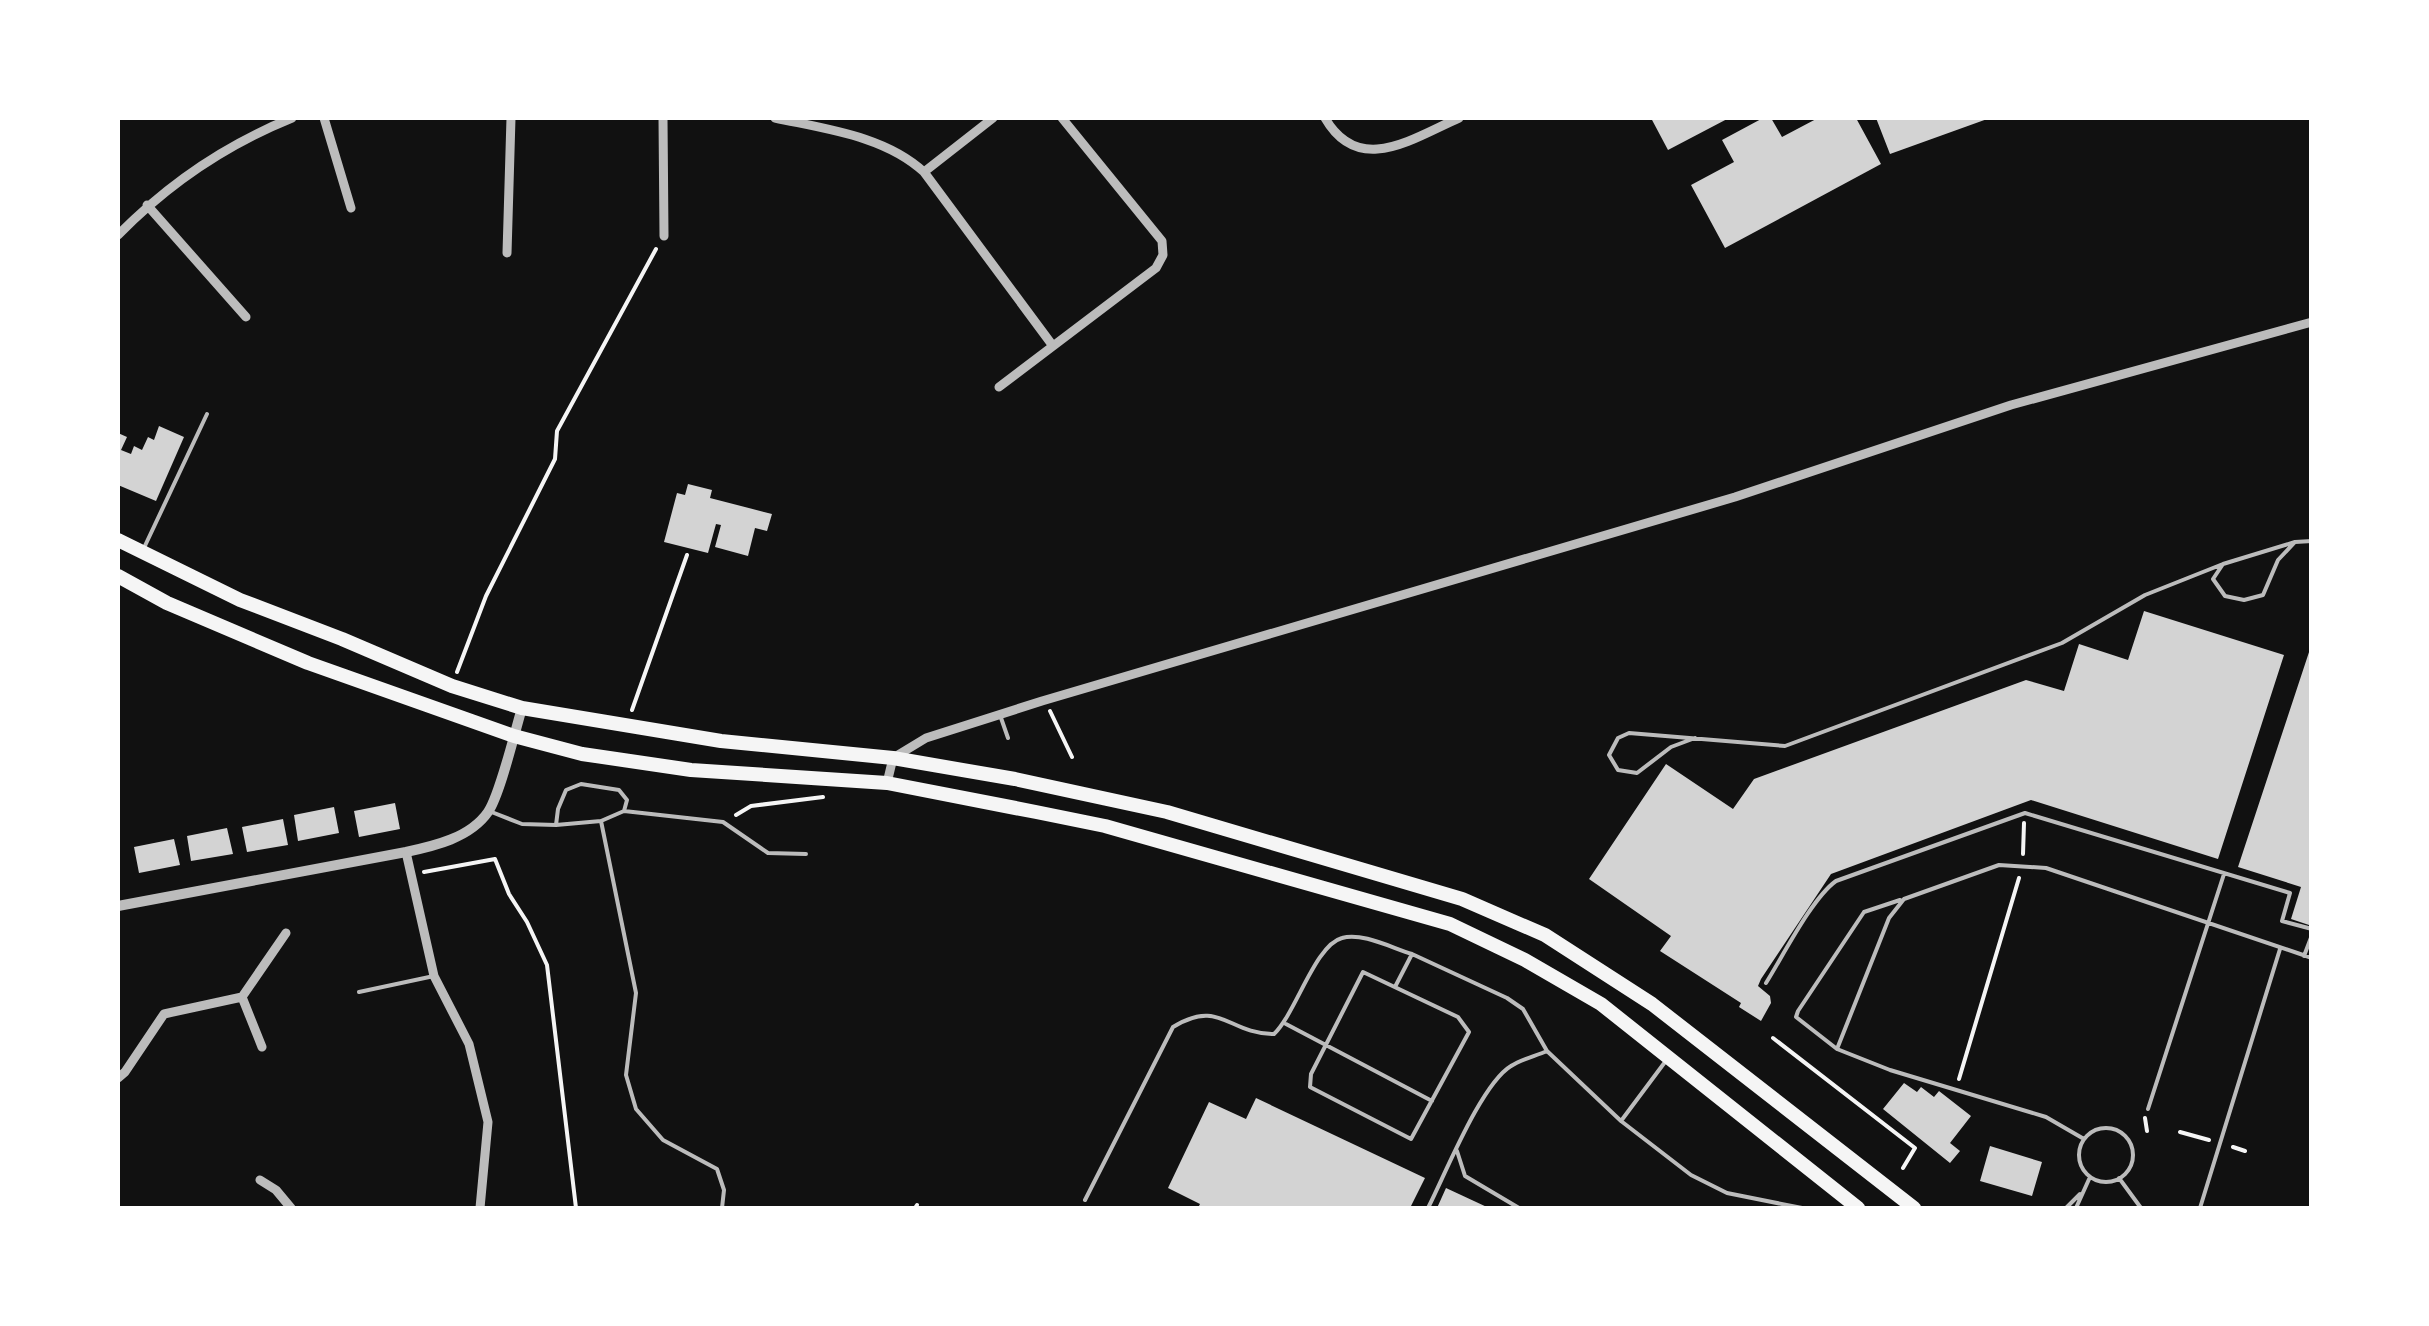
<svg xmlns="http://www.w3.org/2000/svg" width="2429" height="1326" font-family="'DM Sans',sans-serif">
<rect width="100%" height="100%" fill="#111"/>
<path fill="#d3d3d3" d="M1651 118H1729L1668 150Z
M1763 118H1771L1782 137 1818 118H1856L1881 164 1725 248 1691 185 1734 162 1722 140Z
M1876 118H1990L1890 154Z
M159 426 184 437 156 501 118 485V433L127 437 121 450 131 454 134 446 142 450 148 437 154 440Z
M688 484 712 490 710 498 772 514 767 531 755 528 748 556 715 547 721 525 716 524 708 553 664 542 677 493 685 495Z
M2144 611 2284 655 2218 859 2031 800 1831 874 1761 979 1758 986 1770 996 1771 1003 1761 1021 1739 1007 1741 1003 1660 951 1671 936 1589 879 1666 764 1733 809 1754 779 2026 680 2064 691 2079 644 2128 660Z
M2312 643V926L2291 919 2301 887 2238 867Z
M395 803 400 829 359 837 354 811Z
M334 807 339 833 298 841 294 815Z
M283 819 288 845 247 852 242 827Z
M227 828 233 854 191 861 187 836Z
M174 839 180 865 139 873 134 847Z
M1904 1083 1917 1092 1921 1087 1934 1097 1939 1091 1971 1116 1950 1143 1960 1151 1950 1163 1883 1109Z
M1256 1098 1425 1178 1410 1208H1198L1200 1204 1168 1188 1209 1102 1246 1119Z
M1990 1146 2042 1162 2032 1196 1980 1181Z
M1446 1188 1489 1208H1437Z"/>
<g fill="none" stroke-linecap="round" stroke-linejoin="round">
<path stroke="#f5f5f5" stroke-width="4" d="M457 672 486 596 555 459 557 431 656 249
M632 710 687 555
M1050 711 1072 757
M736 815 751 806 823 797
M2023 854 2024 823
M424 872 495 859 509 894 527 922 547 965 576 1208
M1773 1038 1915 1148 1903 1168
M1959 1079 2019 878
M2145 1118 2147 1131
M2180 1132 2209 1140
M2233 1147 2245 1151
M915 1208 917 1205"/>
<path stroke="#bcbcbc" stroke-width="4" d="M143 550 207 414
M2223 564 2213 579 2225 596 2244 600 2263 595 2278 560 2295 542 2312 541
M1000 715 1008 738
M1695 738 1671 747 1637 773 1618 770 1609 755 1618 738 1629 733 1785 746 2062 643 2145 595 2223 564 2295 542
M489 811 522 824 556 825
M624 811 627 800 619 790 581 784 566 790 558 809 556 825 601 821 624 811 723 822 768 853 806 854
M601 821 636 993 626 1075 636 1109 663 1140 717 1169 724 1190 722 1208
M2304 956 2312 935
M1363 972 1458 1017 1469 1032 1411 1139 1310 1087 1311 1074Z
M1766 983C1783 956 1812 898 1836 881L2025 813 2290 893 2282 921 2312 929
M1396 985 1412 954 1507 998 1523 1009 1547 1051 1621 1121
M359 992 434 976
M1286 1024 1432 1101
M1837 1049 1796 1017 1798 1011 1864 912 1900 900
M1665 1062 1621 1121 1691 1175 1727 1193 1802 1208
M2148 1109 2224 874
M2079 1155a27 27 0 1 1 54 0a27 27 0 1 1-54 0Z
M2084 1139 2046 1117 1890 1070 1837 1049 1889 918 1904 899 1999 865 2046 868 2312 958
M1457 1151 1465 1176 1519 1208
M2119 1178 2141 1208
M1085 1200 1173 1027C1220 998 1228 1034 1274 1034 1296 1013 1315 945 1342 938 1362 932 1392 948 1412 954
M1428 1208C1445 1175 1481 1084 1511 1066 1521 1059 1536 1056 1547 1051
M2066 1208 2080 1194
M2076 1208 2090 1177
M2200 1208 2280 949"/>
<path stroke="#bcbcbc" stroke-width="9" d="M324 118 351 208
M663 118 664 236
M775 118C826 129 885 136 924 172L1053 346
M1325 118C1359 177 1413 138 1459 118
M924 172 993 118
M147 205 246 317
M118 235C168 184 225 145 292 118
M507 253 511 118
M999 387 1156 268 1163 255 1162 241 1062 118
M887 783 893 758 926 738 1042 701 1735 497 2011 405 2312 322
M406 852 434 976 469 1044 488 1122 480 1208
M242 997 262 1047
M118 1078 125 1072 164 1014 242 997 286 933
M260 1180 276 1190 291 1208"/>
<path stroke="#bcbcbc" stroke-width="10" d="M118 906 406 852C434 846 470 838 488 812 500 795 515 731 522 708"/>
<path stroke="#f5f5f5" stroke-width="14" d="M118 540 240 600 342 639 452 686 522 708 721 741 893 758 1015 779 1167 812 1462 899 1545 935 1652 1004 1914 1208
M118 576 167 603 308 663 514 736 582 754 691 770 887 783 1036 812 1105 826 1450 924 1525 960 1601 1004 1858 1208"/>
</g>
<rect width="2429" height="1326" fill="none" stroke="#ffffff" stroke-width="240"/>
</svg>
